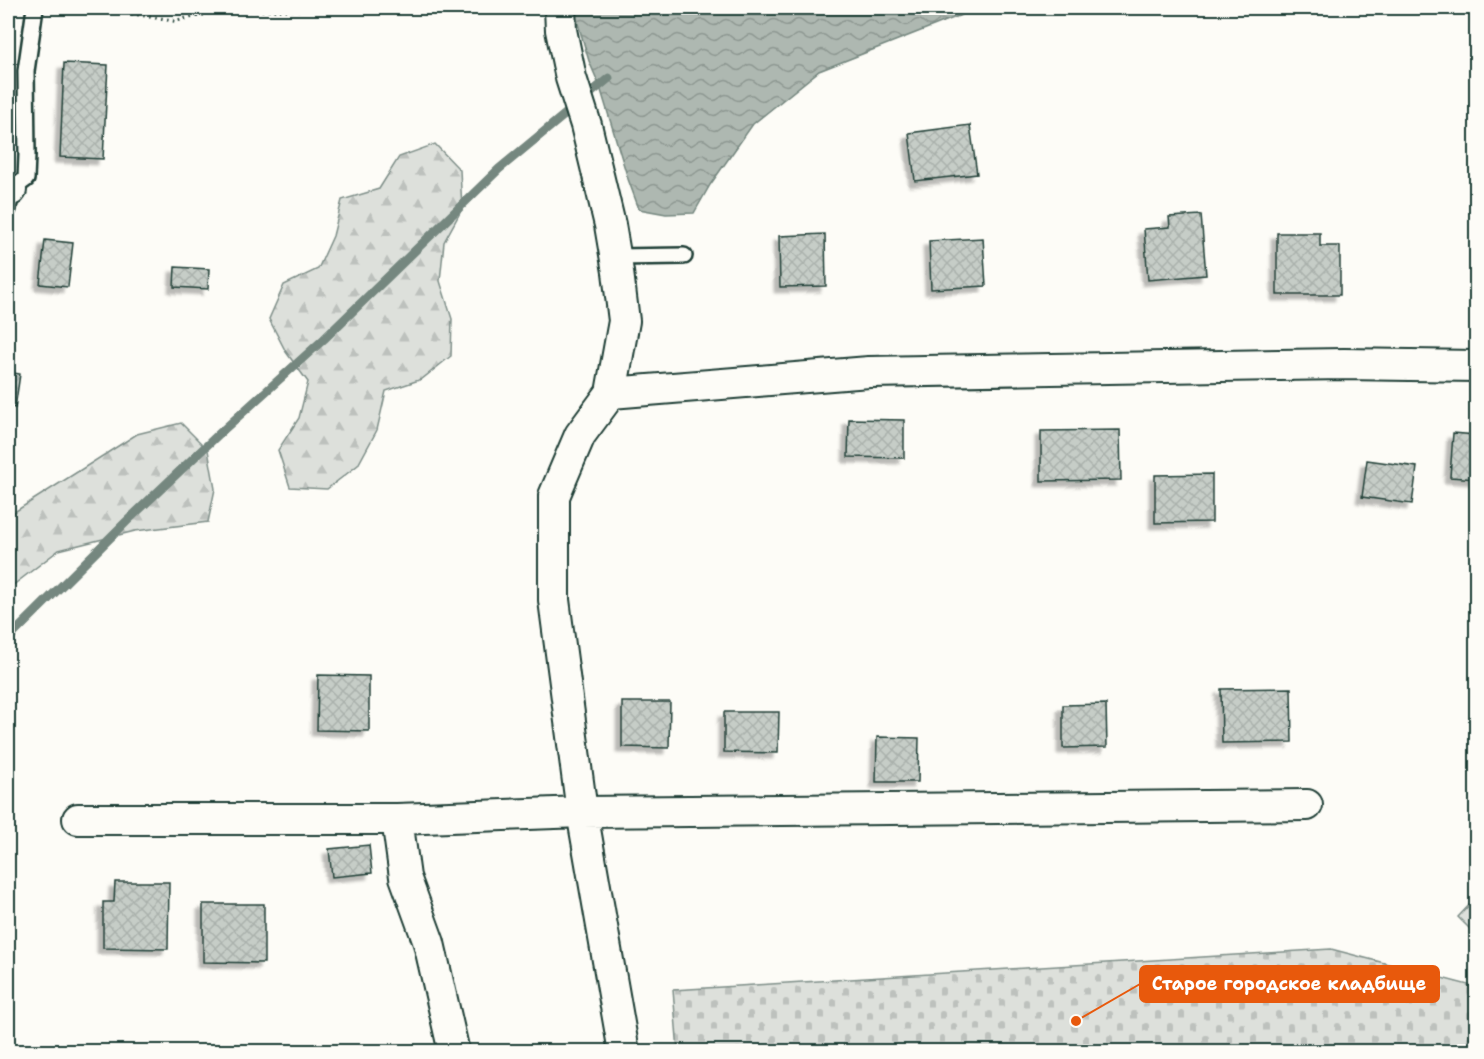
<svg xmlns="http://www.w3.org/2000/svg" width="1484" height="1059" font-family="'Shantell Sans',sans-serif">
<defs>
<pattern id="forest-firs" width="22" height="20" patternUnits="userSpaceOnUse" patternTransform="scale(1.5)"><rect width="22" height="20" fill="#dde0db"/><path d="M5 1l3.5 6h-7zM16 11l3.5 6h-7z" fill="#bdc1bd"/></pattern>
<pattern id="cemetery-stones" width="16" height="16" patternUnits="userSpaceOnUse" patternTransform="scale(1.5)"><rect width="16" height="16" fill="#dde0db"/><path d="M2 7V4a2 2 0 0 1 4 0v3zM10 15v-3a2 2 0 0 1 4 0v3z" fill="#bdc1bd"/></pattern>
<pattern id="water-waves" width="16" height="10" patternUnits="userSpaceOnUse" patternTransform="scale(1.5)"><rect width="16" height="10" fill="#aeb8b1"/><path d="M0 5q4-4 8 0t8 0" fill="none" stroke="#8d9791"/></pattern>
<pattern id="building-cross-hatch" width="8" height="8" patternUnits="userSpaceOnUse" patternTransform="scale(1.5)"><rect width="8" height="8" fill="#c6cdc7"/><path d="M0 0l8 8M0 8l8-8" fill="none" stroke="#aab1ac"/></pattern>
<filter id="shadow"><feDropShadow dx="-5.5" dy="5.5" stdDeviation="1.5" flood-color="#0004"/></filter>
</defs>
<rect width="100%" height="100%" fill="#fdfcf7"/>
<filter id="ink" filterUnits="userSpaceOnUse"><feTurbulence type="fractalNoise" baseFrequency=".0167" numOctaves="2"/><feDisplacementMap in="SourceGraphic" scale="12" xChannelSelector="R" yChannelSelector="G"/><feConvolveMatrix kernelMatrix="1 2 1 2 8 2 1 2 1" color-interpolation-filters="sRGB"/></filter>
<g filter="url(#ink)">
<path fill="#dde0db" stroke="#7e8e88" stroke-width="1.5" d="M1476 898V935L1458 917Z"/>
<path fill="url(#forest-firs)" stroke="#7e8e88" stroke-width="1.5" d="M435 144 460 170 462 209 444 242 440 281 452 319 451 356 422 379 386 391 377 430 358 465 327 489 290 487 278 450 299 418 308 382 286 352 269 319 284 285 318 269 333 236 342 200 379 189 399 157Z
M181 423 208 450 215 489 208 522 135 531 59 550 8 589V516L137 434Z"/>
<path fill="url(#cemetery-stones)" stroke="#7e8e88" stroke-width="1.5" d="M1331 949 1476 987V1051H678L673 990Z"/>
<path fill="url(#water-waves)" stroke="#75877f" stroke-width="1.5" d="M578 8H979L819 71 753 124 710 185 694 213 666 214 639 209 628 179 600 87 589 61 576 17Z"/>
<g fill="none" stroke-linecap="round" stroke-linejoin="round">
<path stroke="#75877f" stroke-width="9" d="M8 639 126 522 221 432 324 339 499 169 609 78"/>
</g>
<path fill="url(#building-cross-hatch)" stroke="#1f3d34" stroke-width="1.5" filter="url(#shadow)" d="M64 63 108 65 103 159 60 157Z
M970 125 977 174 915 181 909 133Z
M1201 215 1206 275 1148 280 1144 229 1170 227 1169 217Z
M1277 233H1320V246H1340V295H1277Z
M825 234 826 286 780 287 779 236Z
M983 238 986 286 931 289 929 241Z
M45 240 73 243 68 287 40 284Z
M175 267 209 269 208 289 174 287Z
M8 372 20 374 15 408 8 406Z
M849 419 904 420V458L848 457Z
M1120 430 1121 480 1041 481V431Z
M1453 433 1476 435V479L1450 477Z
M1367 460 1417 467 1412 504 1362 497Z
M1212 474V522L1155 523V475Z
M318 675 369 676V731L317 730Z
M1291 688 1292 742 1222 743 1221 689Z
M622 702H670L669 748 622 747Z
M1106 704 1107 747 1063 748V705Z
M724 712H779L778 753 724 752Z
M877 737 919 738 918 782H876Z
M369 845 372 873 332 877 329 849Z
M115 882H169L168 949 103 948V902H114Z
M203 904H264V963L203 962Z
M354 1047H387V1052H353Z"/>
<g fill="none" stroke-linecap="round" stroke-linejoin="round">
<defs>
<path id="service" d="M8 209 11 190 26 179 27 155 26 71 35 8
M616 257 684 256"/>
<path id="minor" d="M560 8 561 30 571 78 586 125 610 225 618 272 624 321 611 393 580 435 554 496V600L582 812 624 1052
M8 190H11
M611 393 869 372 1344 364 1476 366
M78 819H397L582 812 1307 805
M397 819 405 877 429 943 454 1052"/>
</defs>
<use href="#service" stroke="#1f3d34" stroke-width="20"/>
<use href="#minor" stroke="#1f3d34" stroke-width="34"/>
<path stroke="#1f3d34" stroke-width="4" stroke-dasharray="1.5 4.5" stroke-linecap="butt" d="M102 8 175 21 218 11 354 8
M514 8 530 15"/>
<use href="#service" stroke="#fdfcf7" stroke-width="15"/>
<use href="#minor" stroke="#fdfcf7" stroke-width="30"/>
</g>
</g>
<path fill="none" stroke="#e8590c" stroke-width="2" d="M1076 1021L1140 984"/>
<circle fill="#e8590c" stroke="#fdfcf7" stroke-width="2" cx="1076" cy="1021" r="6"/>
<rect fill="#e8590c" stroke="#e8590c" stroke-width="2" x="1140" y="966" width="299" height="36" rx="6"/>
<g font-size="18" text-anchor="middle" font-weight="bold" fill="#fff">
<text x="1289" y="990">Старое городское кладбище</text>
</g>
<rect width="1484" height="1059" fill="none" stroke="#fdfcf7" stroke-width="30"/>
<rect x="15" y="15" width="1454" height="1029" fill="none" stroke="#1f3d34" stroke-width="2" filter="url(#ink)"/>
</svg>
